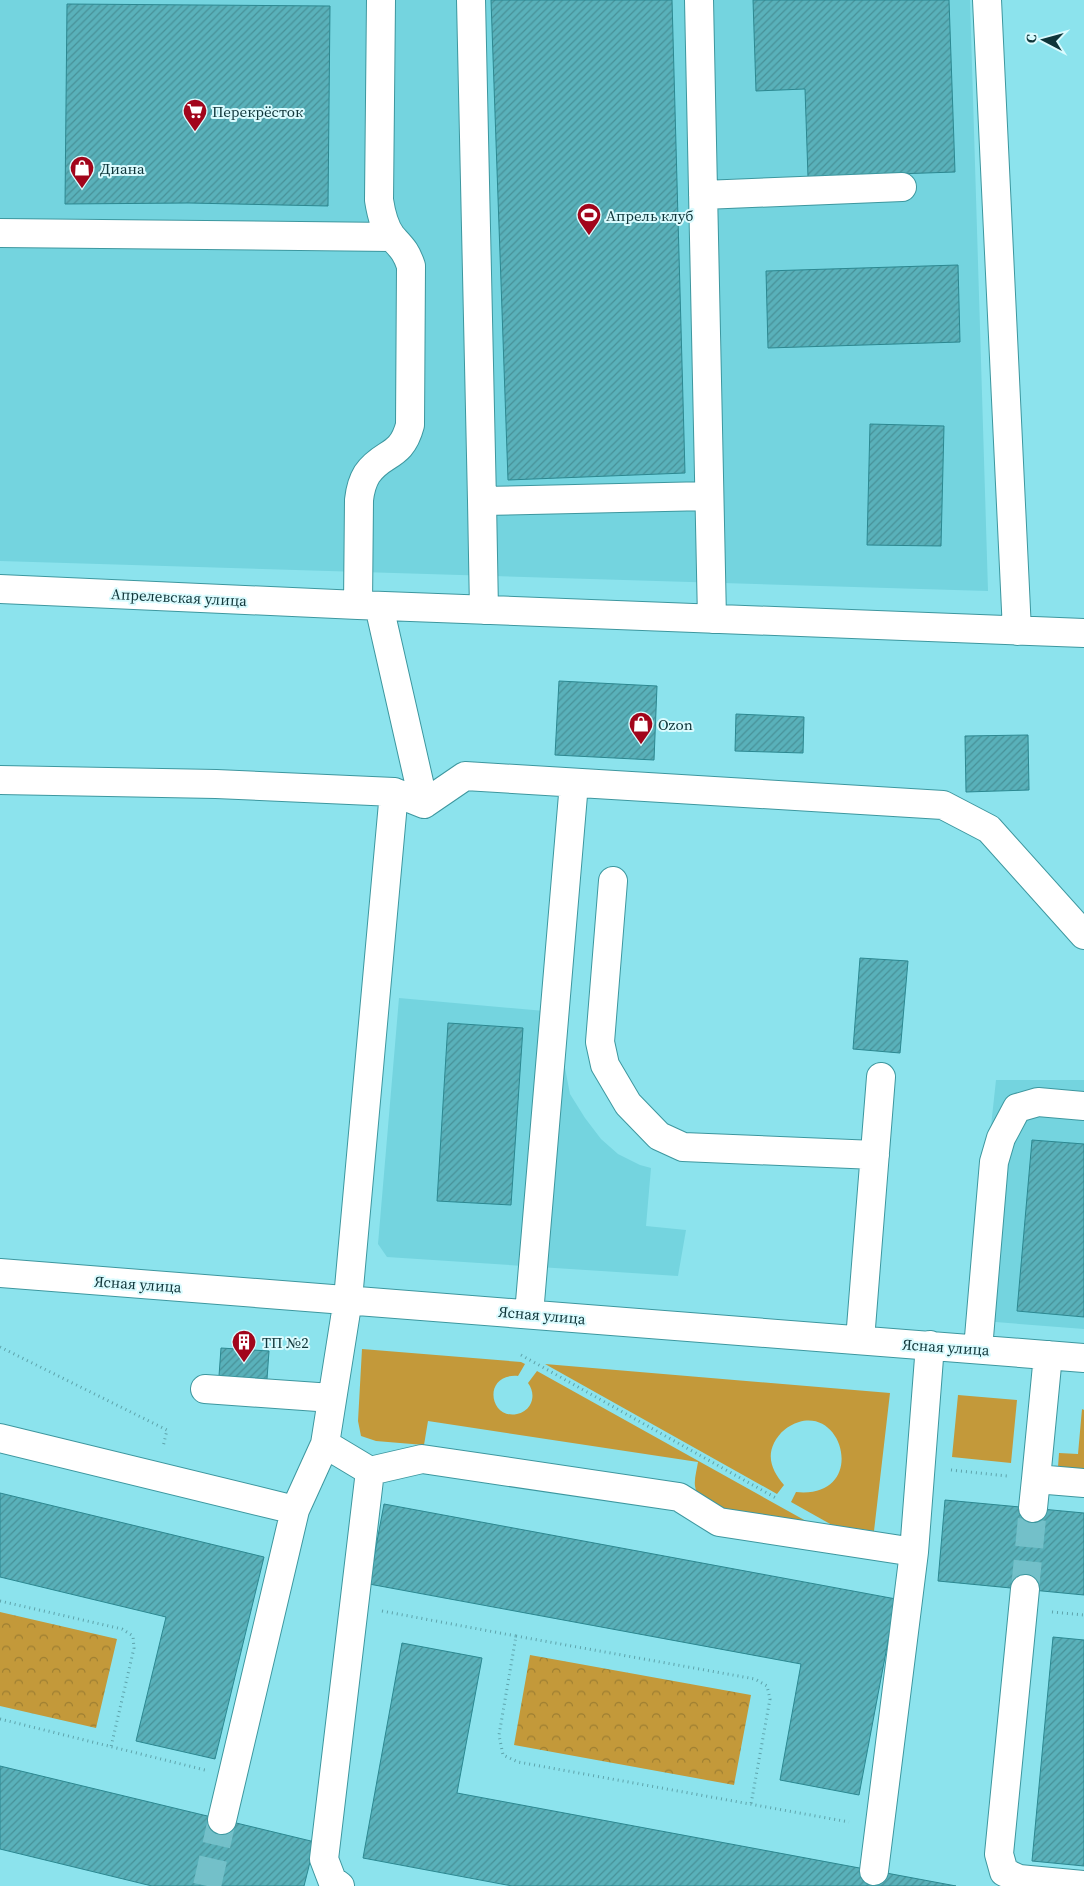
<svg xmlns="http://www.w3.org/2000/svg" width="1084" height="1886" font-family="'Source Serif 4',serif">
<defs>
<pattern id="forest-crowns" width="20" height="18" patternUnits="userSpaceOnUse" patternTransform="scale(1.25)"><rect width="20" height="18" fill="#c3993a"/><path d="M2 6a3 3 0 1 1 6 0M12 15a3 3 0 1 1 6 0" fill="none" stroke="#9d7e32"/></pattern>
<pattern id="building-hatch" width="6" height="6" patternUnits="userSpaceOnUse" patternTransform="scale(1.25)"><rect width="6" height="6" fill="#59b1ba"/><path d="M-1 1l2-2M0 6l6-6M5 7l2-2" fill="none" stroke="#489198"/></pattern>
</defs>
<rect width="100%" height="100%" fill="#8ce3ed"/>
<path fill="#74d4df" d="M0 0H970L988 591 0 561Z
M399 998 567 1013 564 1063 570 1094 585 1118 601 1139 618 1154 640 1165 651 1168 646 1226 686 1230 678 1276 387 1257 378 1244Z
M996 1080H1084V1329L970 1320Z"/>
<path fill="#c3993a" d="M362 1349 521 1362 525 1364 518 1376C482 1373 489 1420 517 1414 522 1413 527 1410 530 1405 534 1398 533 1390 528 1383L537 1371 806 1521C782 1518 698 1515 695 1486 694 1479 697 1469 698 1462L428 1421 424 1445 376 1441 361 1436 358 1421Z
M545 1364 890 1393 874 1531 832 1525 791 1502 796 1492C866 1499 846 1408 799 1422 787 1426 780 1432 774 1443 766 1459 774 1473 784 1485L777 1494Z
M958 1395 1017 1400 1011 1463 952 1457Z
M1082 1409 1084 1410V1469L1058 1467 1059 1453 1078 1454Z"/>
<path fill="url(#forest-crowns)" d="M0 1612 117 1639 96 1728 0 1706Z
M530 1655 751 1695 734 1785 514 1745Z"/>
<path fill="url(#building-hatch)" stroke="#2c8891" d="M491 0H672L685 473 508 480Z
M753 0H949L955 172 808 177 805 89 756 91Z
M67 4 330 6 328 206 189 203 65 204Z
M958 265 960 342 768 348 766 271Z
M870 424 944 426 941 546 867 545Z
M559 681 657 686 654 760 555 755Z
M736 714 804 717 803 753 735 751Z
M1028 735 1029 790 966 792 965 736Z
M860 958 908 961 900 1053 853 1049Z
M448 1023 523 1028 511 1205 437 1201Z
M1032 1140 1084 1144V1317L1017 1311Z
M221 1348 269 1351 267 1379 219 1376Z
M0 1493 264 1557 215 1759 136 1741 166 1617 0 1577Z
M945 1500 1084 1513V1595L938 1581Z
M384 1504 896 1599 859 1795 780 1780 801 1664 369 1584Z
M1053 1637 1084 1640V1866L1032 1861Z
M402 1643 482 1658 457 1793 956 1886H512L363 1858Z
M0 1766 315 1842 304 1886H152L0 1849Z"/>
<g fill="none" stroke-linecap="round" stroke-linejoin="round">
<path stroke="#73c0c9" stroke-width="28" stroke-dasharray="28 14" stroke-linecap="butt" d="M1025 1589 1033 1508
M207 1886 222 1820"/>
<defs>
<path id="minor" d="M471 0 482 501 709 496
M699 0 712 619
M987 0 1017 631
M703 195 902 187
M0 233 392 237
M482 501 484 610
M0 589 358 605 1084 633
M358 605 359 500C360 491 362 482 367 474 383 451 401 459 410 425L411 266C406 251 402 248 392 237 384 227 381 213 379 200L381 0
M379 606 424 804
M0 780 216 784 394 792 424 804 465 776 943 805 989 829 1084 935
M613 881 600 1042 605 1065 628 1104 659 1136 683 1147 875 1155
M0 1273 1084 1358
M529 1314 574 783
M860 1340 881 1077
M978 1349 994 1162 1001 1138 1017 1108 1038 1102 1084 1106
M205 1389 332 1398
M0 1438 295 1510
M370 1471 422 1459 679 1497 719 1522 914 1552
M1036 1479 1048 1355
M1033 1508 1036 1479 1084 1483
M1025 1589 999 1854 1004 1872 1019 1879 1084 1885
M222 1820 295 1510 325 1444
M874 1871 914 1552 930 1345
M340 1886 332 1880 324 1859 370 1471 325 1444 348 1299 394 792"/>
</defs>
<use href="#minor" stroke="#3d979f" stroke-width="30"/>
<path stroke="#5ea3ab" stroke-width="3" stroke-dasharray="1 4" stroke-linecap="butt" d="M0 1347 167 1430 163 1447
M521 1355 776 1498
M951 1470 1007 1476
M0 1601 122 1629 133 1636 134 1648 111 1747
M382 1611 516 1636 499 1735 503 1755 518 1762 849 1822
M1052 1612 1084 1615
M516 1636 755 1679 767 1686 770 1699 751 1804
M0 1719 205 1770"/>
<use href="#minor" stroke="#fff" stroke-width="28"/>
</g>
<defs>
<symbol id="supermarket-pin" viewBox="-11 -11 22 30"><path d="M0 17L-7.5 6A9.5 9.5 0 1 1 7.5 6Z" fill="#a2051b" stroke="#dafbfe"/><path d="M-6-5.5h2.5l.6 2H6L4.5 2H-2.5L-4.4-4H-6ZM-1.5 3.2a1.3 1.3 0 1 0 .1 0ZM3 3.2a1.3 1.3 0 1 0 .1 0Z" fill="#fff"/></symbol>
<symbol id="shop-pin" viewBox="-11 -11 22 30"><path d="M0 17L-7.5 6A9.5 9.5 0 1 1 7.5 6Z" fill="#a2051b" stroke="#dafbfe"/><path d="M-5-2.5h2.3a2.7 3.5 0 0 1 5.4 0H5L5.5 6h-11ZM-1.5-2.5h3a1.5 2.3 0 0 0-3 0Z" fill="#fff"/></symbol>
<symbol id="stadium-pin" viewBox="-11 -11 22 30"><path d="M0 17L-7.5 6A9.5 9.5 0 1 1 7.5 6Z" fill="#a2051b" stroke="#dafbfe"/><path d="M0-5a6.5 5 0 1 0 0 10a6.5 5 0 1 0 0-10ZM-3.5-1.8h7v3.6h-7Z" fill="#fff"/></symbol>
<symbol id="building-pin" viewBox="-11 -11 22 30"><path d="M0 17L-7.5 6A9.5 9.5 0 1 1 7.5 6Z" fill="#a2051b" stroke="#dafbfe"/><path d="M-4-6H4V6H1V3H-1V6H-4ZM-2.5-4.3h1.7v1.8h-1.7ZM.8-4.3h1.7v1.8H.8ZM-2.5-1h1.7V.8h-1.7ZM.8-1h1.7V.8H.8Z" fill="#fff"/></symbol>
</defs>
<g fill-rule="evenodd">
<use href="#supermarket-pin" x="181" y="97" width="28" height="38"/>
<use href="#shop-pin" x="68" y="154" width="28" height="38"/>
<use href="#stadium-pin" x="575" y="201" width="28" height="38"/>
<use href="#shop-pin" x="627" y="710" width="28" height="38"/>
<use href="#building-pin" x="230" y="1328" width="28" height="38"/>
</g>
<g text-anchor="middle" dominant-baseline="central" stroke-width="4" stroke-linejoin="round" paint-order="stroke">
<g font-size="15" fill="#0f3539" stroke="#dafbfe" text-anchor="start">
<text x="212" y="111">Перекрёсток</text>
<text x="100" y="168">Диана</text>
<text x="606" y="215">Апрель клуб</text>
<text x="658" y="724">Ozon</text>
<text x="262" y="1342">ТП №2</text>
</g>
<g font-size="15" fill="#0f3539" stroke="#dafbfe">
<text transform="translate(179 597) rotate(3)">Апрелевская улица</text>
<text transform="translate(138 1284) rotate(4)">Ясная улица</text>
<text transform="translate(542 1315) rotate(5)">Ясная улица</text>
<text transform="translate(946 1347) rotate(4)">Ясная улица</text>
</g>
</g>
<g transform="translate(1044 40) rotate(276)" stroke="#dafbfe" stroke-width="4" paint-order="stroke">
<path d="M0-4L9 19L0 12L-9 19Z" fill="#0f3539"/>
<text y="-8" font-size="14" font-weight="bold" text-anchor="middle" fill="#0f3539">С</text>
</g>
</svg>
